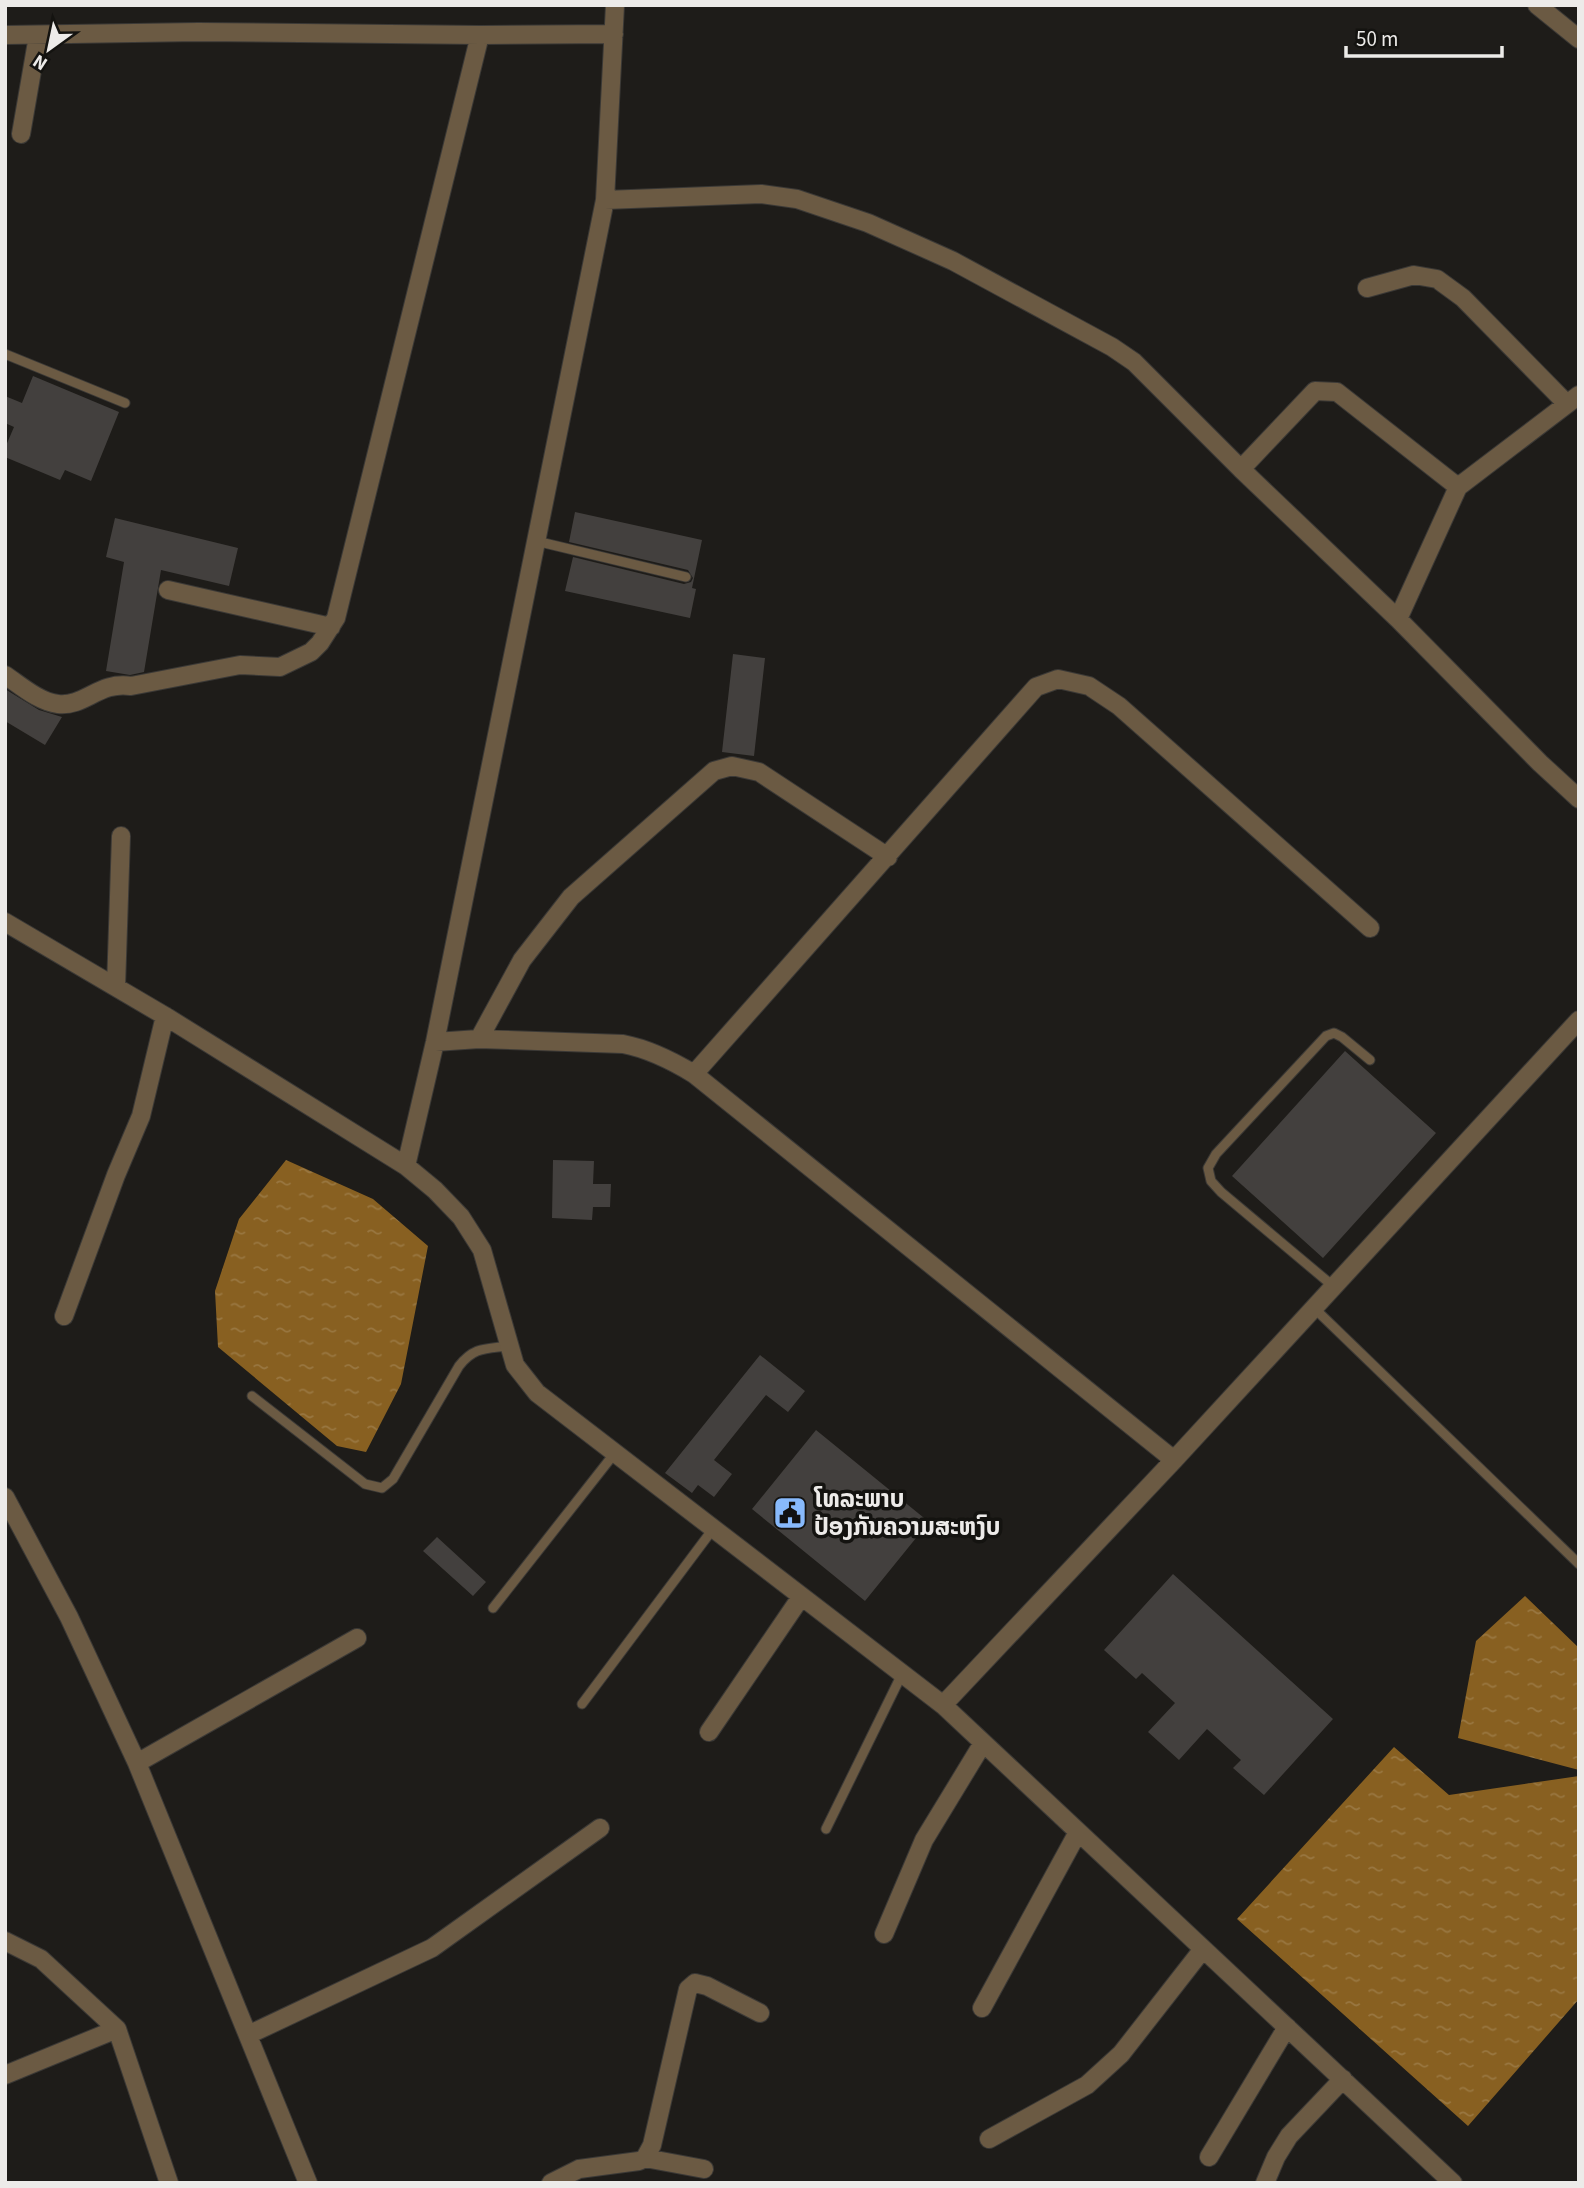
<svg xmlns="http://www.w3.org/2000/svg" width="1584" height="2188" font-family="'Source Sans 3','Noto Sans Lao',sans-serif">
<defs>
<pattern id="water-ripples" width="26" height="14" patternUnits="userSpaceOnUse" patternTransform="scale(1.75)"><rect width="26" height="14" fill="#886021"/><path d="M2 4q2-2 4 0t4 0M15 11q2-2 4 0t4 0" fill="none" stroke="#997741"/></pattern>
</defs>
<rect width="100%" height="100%" fill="#1e1c19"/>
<path fill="url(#water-ripples)" d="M286 1160 373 1199 428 1246 401 1384 366 1452 337 1446 218 1347 215 1291 239 1219Z
M1525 1596 1579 1648V1770L1458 1738 1476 1641Z
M1394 1747 1449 1795 1579 1776V1999L1468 2126 1237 1919Z"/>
<path fill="#43403e" d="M33 376 119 412 91 481 65 470 60 480 5 457V448L14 427 5 423V396L22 403Z
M575 512 702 540 692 588 696 589 690 618 565 591 573 557 684 584 691 582 693 578 688 570 569 542Z
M115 518 238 548 229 586 161 570 144 672 130 675 106 671 124 562 106 557Z
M733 654 765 658 754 756 722 752Z
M5 689 39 710 62 717 45 745 5 721Z
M1345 1051 1436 1133 1323 1258 1232 1176Z
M553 1160 594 1161 593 1184H611L610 1207H593L592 1220 552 1218Z
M760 1355 805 1391 788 1412 766 1395 714 1460 732 1474 714 1497 698 1485 692 1493 665 1473Z
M816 1430 929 1522 865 1601 752 1509Z
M437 1537 486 1582 473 1596 423 1551Z
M1173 1574 1333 1719 1264 1795 1233 1768 1241 1760 1207 1729 1179 1760 1148 1732 1175 1703 1142 1673 1136 1679 1104 1650Z"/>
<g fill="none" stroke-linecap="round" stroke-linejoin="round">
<defs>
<path id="lane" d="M5 354 125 403
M536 541 686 577
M1333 1286 1221 1192 1211 1181 1208 1168 1216 1154 1326 1036 1334 1033 1342 1037 1370 1060
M1313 1307 1579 1564
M252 1396 365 1484 382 1488 393 1479 459 1366C474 1347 485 1349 508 1346
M493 1608 614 1454
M582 1704 713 1529
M826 1829 902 1674"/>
<path id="street" d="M1537 5 1579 39
M5 35 198 32 480 35 614 34
M21 134 38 36
M605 200 761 194 797 199 868 223 953 261 1112 347 1134 362 1241 469 1398 619 1540 763 1579 799
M1367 288 1414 275 1437 279 1463 298 1567 404
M1241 469 1315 391 1337 392 1458 487
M168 590 331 627
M1398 619 1458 487 1579 395
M5 675C20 685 39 702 58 704 85 707 99 681 131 686L240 665 280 667 311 652 320 643 336 618 480 35
M5 922 165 1016 406 1166 435 1190 461 1217 482 1250 515 1365 537 1393 943 1705 1453 2183
M116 987 121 836
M479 1039 522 960 571 897 714 771 732 766 759 772 888 857
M435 1042 479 1039 623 1044C649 1049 671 1060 694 1074L1174 1460
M694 1074 1036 687 1058 679 1089 686 1119 706 1370 928
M406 1166 435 1042 605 200 615 5
M64 1316 116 1175 141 1116 165 1016
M5 1497 69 1617 137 1763 308 2183
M943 1705 1174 1460 1579 1020
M709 1732 801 1597
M137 1763 357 1638
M884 1934 924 1840 983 1743
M5 1941 41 1959 117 2029 169 2183
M982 2008 1078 1832
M248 2035 432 1948 600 1828
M5 2075 117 2029
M989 2139 1087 2085 1121 2054 1203 1949
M1209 2157 1287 2027
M645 2158 652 2145 688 1989 695 1983 707 1986 760 2013
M551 2183 579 2169 639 2161 645 2158 704 2169
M1265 2183 1276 2157 1289 2136 1343 2079"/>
</defs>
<use href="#lane" stroke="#3b3936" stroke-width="11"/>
<use href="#street" stroke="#3b3936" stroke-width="20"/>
<use href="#lane" stroke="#6b5a43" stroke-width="9"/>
<use href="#street" stroke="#6b5a43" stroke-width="18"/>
</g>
<defs>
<symbol id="civic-square" viewBox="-11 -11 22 22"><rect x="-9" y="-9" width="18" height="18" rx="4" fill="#88bafc" stroke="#141310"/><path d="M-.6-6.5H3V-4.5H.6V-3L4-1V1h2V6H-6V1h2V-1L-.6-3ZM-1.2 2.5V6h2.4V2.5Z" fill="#111"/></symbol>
</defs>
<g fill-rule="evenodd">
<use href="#civic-square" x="771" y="1494" width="38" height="38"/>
</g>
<g text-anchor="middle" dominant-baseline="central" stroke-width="7" stroke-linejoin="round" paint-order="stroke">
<g font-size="24" font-weight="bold" fill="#edebe9" stroke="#141310" text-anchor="start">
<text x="814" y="1499">ໂທລະພາບ<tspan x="814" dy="28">ປ້ອງກັນຄວາມສະຫງົບ</tspan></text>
</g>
</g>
<rect width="1584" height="2188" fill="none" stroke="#edebe9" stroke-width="14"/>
<g transform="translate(49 49) rotate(213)" stroke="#141310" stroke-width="5" paint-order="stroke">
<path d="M0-5L12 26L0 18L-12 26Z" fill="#edebe9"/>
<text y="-10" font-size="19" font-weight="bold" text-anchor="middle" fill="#edebe9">N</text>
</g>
<path d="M1346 46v10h156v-10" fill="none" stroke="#edebe9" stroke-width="3.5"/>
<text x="1356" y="46" font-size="21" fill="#edebe9" stroke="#141310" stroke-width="5" paint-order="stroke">50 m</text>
</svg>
